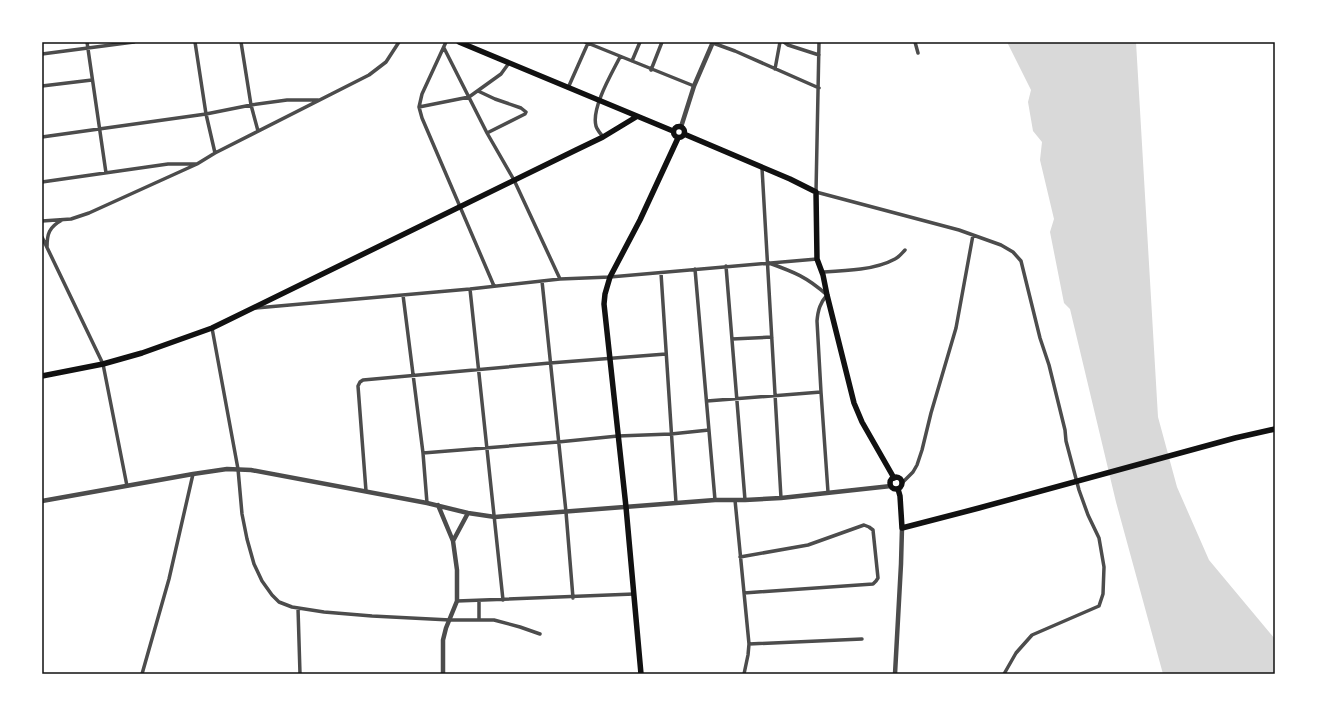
<svg xmlns="http://www.w3.org/2000/svg" width="1317" height="716" font-family="'DejaVu Sans',sans-serif">
<rect width="100%" height="100%" fill="#fff"/>
<path fill="#d9d9d9" d="M1007 42H1136L1158 417 1177 487 1209 560 1275 639V674H1163L1116 502 1070 309 1064 303 1050 232 1054 219 1040 160 1042 142 1033 131 1028 102 1031 90Z"/>
<g fill="none" stroke-linecap="round" stroke-linejoin="round">
<path stroke="#4c4c4c" stroke-width="3.5" d="M87 42 106 173
M195 42 206 114 215 153
M241 42 251 105 258 131
M446 42 422 94 419 107 422 118 494 286
M585 42 694 86
M784 42 788 45 819 55
M819 42 816 192 959 230 1001 245 1013 252 1021 261 1040 338 1049 365 1065 430 1066 441 1079 490 1088 515 1099 538 1104 567 1103 594 1099 606 1032 635 1016 653 1004 674
M915 42 918 53
M713 43 735 51 819 88
M444 48 487 133 514 180 560 279
M42 54 134 42
M632 61 640 42
M775 69 780 42
M651 70 662 42
M42 86 92 80
M568 88 588 43
M478 91 495 99 521 108 526 112 525 114 487 133
M419 107 469 97 501 74 509 63
M42 137 206 114 251 105 287 100H318
M603 137C601 134 597 130 596 126 591 108 612 73 620 57
M762 168 781 498
M42 182 168 164H196
M42 221 71 219 89 213 197 164 215 153 369 75 386 62 399 42
M42 237 103 364 127 486
M47 247C47 234 49 227 62 220
M769 263C794 272 807 277 827 295 820 303 818 310 817 321L821 392 828 492
M726 266 745 500
M695 269 715 500
M822 272C845 271 875 270 895 259 899 257 902 253 905 250
M661 273 676 503
M542 281 566 512 573 598
M470 289 503 600
M403 295 423 453 427 503
M256 308 470 289 560 279 610 277 817 259
M212 328 238 469 242 514 247 539 254 564 262 581 272 595 279 602 292 607 324 612 372 616 450 620H494L520 627 540 634
M732 339 772 337
M707 401 821 392
M423 453 558 442 618 436 671 434 709 430
M902 483 913 472 917 465 922 450 931 413 956 328 973 235
M366 491 358 386 360 382 363 380 550 363 666 354
M735 500 749 644 748 655 744 674
M740 557 808 545 864 525 869 527 873 530 878 578 876 581 873 584 744 593
M457 601 634 594
M298 608 300 674
M479 619V601
M749 644 862 639
M142 674 169 579 193 474"/>
<path stroke="#4c4c4c" stroke-width="4.5" d="M681 127 694 86 713 42
M42 501 193 474 227 469 251 470 427 503 468 513 495 517 715 500H745L781 498 891 486
M438 505 453 541
M443 674V640L446 628 457 601V570L453 541 468 513
M895 674 901 564 902 528"/>
<path stroke="#111" stroke-width="5.5" d="M459 42 673 131
M673.5 132a5.5 5.5 0 1 1 11 0a5.5 5.5 0 1 1-11 0Z
M684 134 790 179 816 192 817 259 823 275 827 295 854 403 862 422 894 478
M42 376 103 364 142 353 212 328 576 150 603 137 636 117
M890 483a6 6 0 1 1 12 0a6 6 0 1 1-12 0Z
M898 489 900 496 902 528 979 508 1235 438 1275 429
M641 674 626 507 604 304 605 294 610 277 640 220 678 138"/>
</g>
<rect width="1317" height="716" fill="none" stroke="#ffffff" stroke-width="86"/>
<rect x="43" y="43" width="1231" height="630" fill="none" stroke="#111" stroke-width="1.5"/>
</svg>
